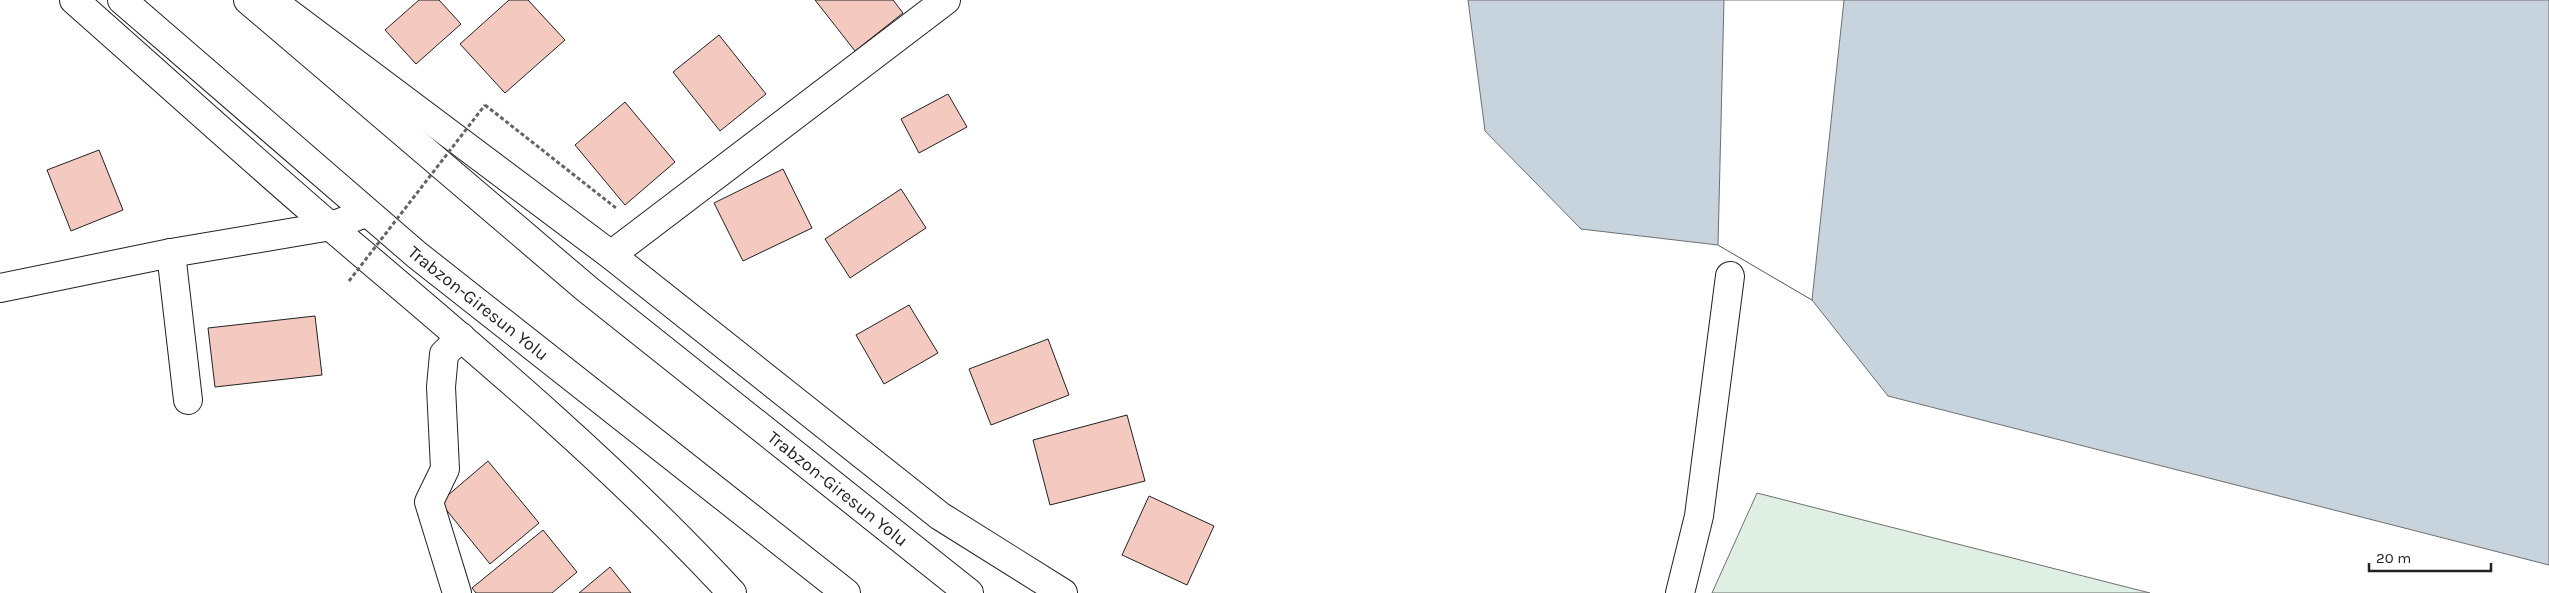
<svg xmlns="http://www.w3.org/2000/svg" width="2549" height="593" font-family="Karla,sans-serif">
<rect width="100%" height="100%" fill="#fff"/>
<path fill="#e0efe3" stroke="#6f6f6f" d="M1757 493 2150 593H1712Z"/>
<path fill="#c7d3dd" stroke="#6f6f6f" d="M1468 0H2549V565L1888 396 1812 300 1718 245 1581 229 1485 131Z"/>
<path fill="#fff" stroke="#6f6f6f" d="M1724 0H1844L1812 300 1718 245Z"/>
<path fill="#f3c9c0" stroke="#222" d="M419 0H439L461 24 416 64 385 30Z
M509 0H528L565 40 505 93 460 44Z
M815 0H893L903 13 855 51Z
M719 35 766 94 720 131 673 72Z
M948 94 967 127 919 153 901 119Z
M625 102 675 162 625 205 575 145Z
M99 150 123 210 71 231 47 170Z
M783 169 812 228 743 261 714 203Z
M901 189 926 228 850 278 825 239Z
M909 305 938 353 884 384 856 335Z
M315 316 322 375 215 387 208 328Z
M1048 339 1069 395 991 425 969 369Z
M1127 415 1145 481 1050 505 1033 440Z
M488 461 539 523 490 564 440 502Z
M1149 496 1214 526 1187 585 1122 555Z
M543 530 577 572 552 593H476L472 588Z
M610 567 631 593H579Z"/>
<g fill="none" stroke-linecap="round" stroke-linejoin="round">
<defs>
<path id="minor" d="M171 253 188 400
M611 255 946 0
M457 593 429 502 445 469 441 387 444 354 461 337
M1680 593 1699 516 1730 276"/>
<path id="tertiary" d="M0 288 171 253 331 226 366 213"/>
<g id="trunk">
<path d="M74 0C159 75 244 152 331 227 469 344 609 460 732 593"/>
<path id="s1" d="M122 0 417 255 846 593"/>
<path id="s2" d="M248 0 587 289 969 593"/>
<path d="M271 0 611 255 940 516 1063 593"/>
</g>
</defs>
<use href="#minor" stroke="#222" stroke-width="30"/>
<use href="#tertiary" stroke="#222" stroke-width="30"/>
<use href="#trunk" stroke="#222" stroke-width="30"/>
<path stroke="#646464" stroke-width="3" stroke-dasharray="4 2.5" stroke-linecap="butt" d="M485 105 616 208"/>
<use href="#minor" stroke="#fff" stroke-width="28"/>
<use href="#tertiary" stroke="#fff" stroke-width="28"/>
<use href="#trunk" stroke="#fff" stroke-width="28"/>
<path stroke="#646464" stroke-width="3" stroke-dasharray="4 2.5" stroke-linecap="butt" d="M349 281 485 105"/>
</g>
<g text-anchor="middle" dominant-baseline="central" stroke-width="4" stroke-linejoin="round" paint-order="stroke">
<g font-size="18" fill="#222" stroke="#fff">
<text stroke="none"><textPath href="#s1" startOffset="468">Trabzon-Giresun Yolu</textPath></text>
<text stroke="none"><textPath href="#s2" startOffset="766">Trabzon-Giresun Yolu</textPath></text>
</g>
</g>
<path d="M2369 563v8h122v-8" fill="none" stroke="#222222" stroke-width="2.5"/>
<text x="2376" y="563" font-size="15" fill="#222222" stroke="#ffffff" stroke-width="4" paint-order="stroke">20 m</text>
</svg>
